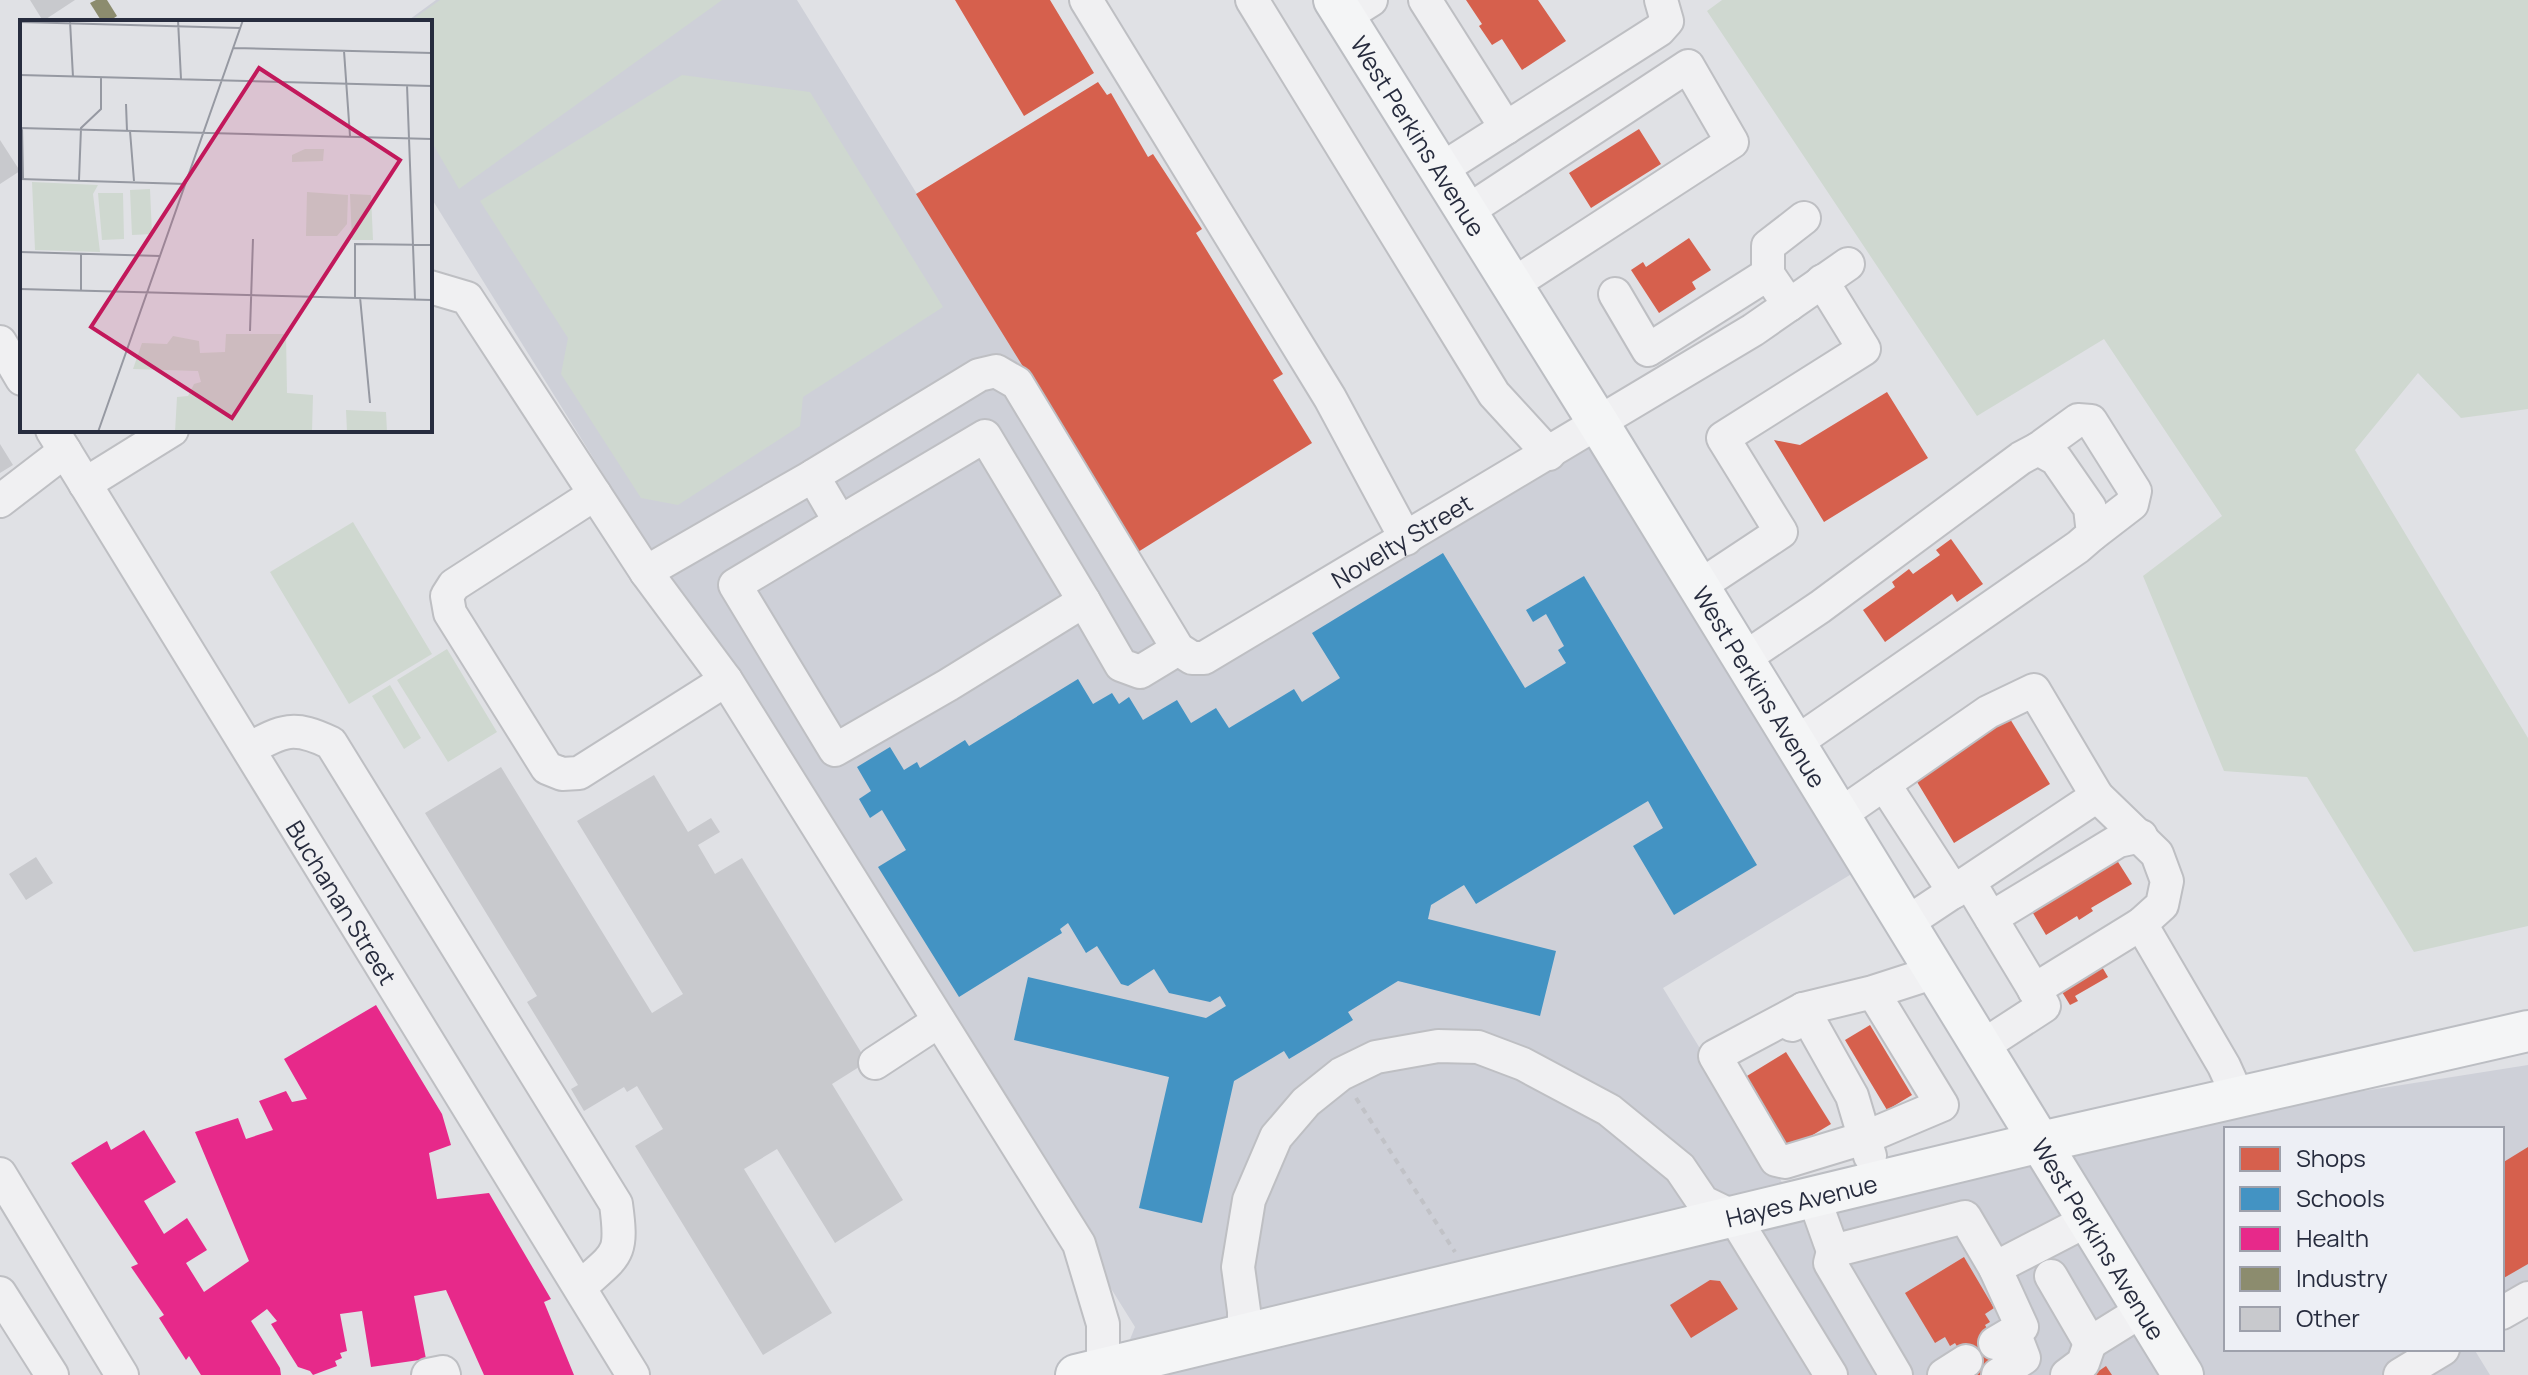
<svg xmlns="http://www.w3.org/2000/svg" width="2528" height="1375" font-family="Manrope,sans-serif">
<rect width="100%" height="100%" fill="#e0e1e5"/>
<path fill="#ced0d8" d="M436 0H797L1204 658 1599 424 1868 864 1663 988 1794 1202 2041 1142 2528 1065V1316L2502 1332V1129H2226V1349H2474L2490 1375H1127L1120 1364 1135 1327 430 196V22H406Z"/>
<path fill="#cfd8d0" d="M440 0H722L459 189 430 139V22H409Z
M1722 0H2528V409L2461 418 2418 373 2355 450 2528 738V926L2414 952 2307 777 2224 771 2143 576 2222 516 2104 339 1977 416 1707 11Z
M682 75 810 92 943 307 803 397 800 426 678 505 641 498 561 374 568 338 480 201Z
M353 522 432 654 349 704 270 572Z
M447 649 497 732 448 762 397 680Z
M390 685 421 738 404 749 372 696Z"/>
<path fill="#d6604d" d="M955 0H1050L1094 73 1024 116Z
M1466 0H1538L1566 41 1522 70 1502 39 1492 45 1479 26 1482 24Z
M1098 82 1107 95 1111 93 1148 157 1153 154 1202 229 1196 233 1283 374 1273 380 1312 443 1138 552 916 194Z
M1639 129 1661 164 1591 208 1569 173Z
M1689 238 1711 270 1692 282 1696 289 1659 313 1631 270 1643 262 1646 267Z
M1887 392 1928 458 1824 522 1774 440 1800 445Z
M1951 539 1983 584 1957 602 1952 594 1885 642 1863 610 1895 587 1892 582 1909 569 1913 574 1940 555 1936 550Z
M2007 714 2050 784 1954 843 1911 772Z
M2113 854 2132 884 2091 908 2093 911 2079 920 2077 916 2046 935 2030 908Z
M2098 960 2108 977 2075 996 2078 1001 2070 1005 2054 979Z
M1870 1025 1912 1095 1887 1110 1845 1040Z
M1786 1052 1831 1124 1786 1151 1742 1079Z
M2528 1147V1264L2502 1279V1163Z
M1964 1257 1994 1308 1985 1314 1990 1322 1985 1325 2007 1362 1985 1375H1974L1955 1343 1950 1346 1945 1337 1935 1343 1905 1293Z
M1710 1280 1720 1281 1738 1309 1691 1338 1670 1305Z
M2106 1366 2112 1375H2093Z"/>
<path fill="#4393c3" d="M1443 553 1525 688 1566 663 1558 650 1564 646 1546 614 1533 622 1526 610 1584 576 1757 865 1674 915 1633 846 1663 828 1648 801 1476 904 1464 885 1431 905 1428 919 1556 951 1540 1016 1398 981 1348 1012 1353 1020 1319 1041 1289 1059 1284 1051 1234 1081 1202 1223 1139 1208 1169 1077 1014 1040 1028 977 1206 1018 1226 1006 1220 996 1210 1002 1169 993 1154 969 1128 986 1121 984 1097 946 1086 953 1068 923 1060 929 1062 933 959 997 878 867 906 850 882 810 870 818 859 799 871 791 857 767 890 747 904 770 917 762 920 768 965 740 969 746 1078 679 1093 704 1112 693 1119 704 1129 697 1143 720 1177 700 1191 723 1216 708 1229 728 1294 689 1302 702 1340 678 1312 633Z"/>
<path fill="#e7298a" d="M376 1005 442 1114 451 1145 429 1153 437 1199 489 1193 551 1299 544 1302 574 1375H484L446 1290 414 1296 426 1359 371 1367 362 1311 340 1314 347 1351 340 1353 342 1358 335 1361 337 1366 313 1375 310 1371 298 1367 271 1324 277 1321 267 1309 251 1321 280 1368 281 1375H201L189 1356 186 1360 159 1318 164 1315 131 1267 138 1264 71 1163 107 1141 111 1150 144 1130 176 1182 144 1201 164 1234 187 1218 207 1250 186 1263 204 1292 249 1261 195 1132 238 1118 246 1139 273 1130 259 1101 286 1091 292 1102 307 1099 284 1059Z"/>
<path fill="#8c8c6e" d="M96 0H107L117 16 108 22H102L90 3Z"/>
<path fill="#c8c9cd" d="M30 0H75L43 21Z
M0 140 20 171 0 184Z
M0 444 13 465 0 473Z
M501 767 652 1013 683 994 577 821 654 775 688 832 711 818 720 832 698 845 715 874 742 858 867 1062 832 1084 903 1200 835 1243 777 1149 744 1169 832 1313 763 1355 635 1146 663 1129 637 1086 627 1092 624 1087 584 1111 571 1089 578 1085 527 1002 537 996 425 813Z
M36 857 53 883 26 900 9 874Z"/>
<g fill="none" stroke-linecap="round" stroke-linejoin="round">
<defs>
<g id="minor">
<path d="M1086 0 1330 398 1406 539"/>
<path d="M1252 0 1494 394 1549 454"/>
<path d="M1425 0 1506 128"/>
<path d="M1344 17 1371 0"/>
<path d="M1440 170 1659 30 1667 21 1661 0"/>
<path d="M1466 212 1688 66 1732 142 1512 285"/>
<path d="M1768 274V246L1804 218"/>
<path d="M430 287 467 298 646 572 726 680 1079 1244 1103 1324V1368"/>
<path d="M1615 294 1648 350 1768 274 1789 305"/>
<path d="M0 342 22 379"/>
<path id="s1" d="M52 430 633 1375"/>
<path d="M2038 449 2078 420 2091 421 2135 491 2132 504 2093 534"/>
<path d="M813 476 840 522 735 585 835 750 948 685 1084 601 1121 665 1140 672 1178 649"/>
<path d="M85 484 172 430"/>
<path d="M595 494 454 585 447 596 450 613 547 768 562 774 579 773 726 680"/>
<path d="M0 501 65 451"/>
<path d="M840 522 985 436 1084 601"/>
<path id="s2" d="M646 572 813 476 979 375 996 371 1017 383 1178 649 1192 658H1204L1753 330 1848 264"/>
<path d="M1698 587 1781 532 1723 438 1864 349 1822 281"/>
<path d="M1743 659 1820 607 2021 458 2038 449 2056 459 2090 508 2093 534 2078 547 1794 744"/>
<path d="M249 749C283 730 294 725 331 743L616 1204C623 1256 618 1253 580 1287"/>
<path d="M1884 784 1954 892"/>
<path d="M1838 816 1988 712 2034 690 2097 796 1905 924"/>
<path d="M1969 882 2044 1006 1981 1047"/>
<path d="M1991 918 2118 841 2141 836"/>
<path d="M2141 924 2224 1066 2238 1097"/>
<path d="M2034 990 2141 924 2162 905 2167 881 2157 854 2097 796"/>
<path d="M1873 992 1942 1105 1864 1138 1785 1162 1776 1160 1715 1056 1803 1009 1873 992 1935 972"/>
<path d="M1792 1025 1803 1009 1852 1096 1870 1156"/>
<path d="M875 1063 939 1021"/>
<path d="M0 1174 122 1375"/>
<path d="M1814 1198 1833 1251"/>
<path d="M2051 1276 2090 1343 2143 1310"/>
<path d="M0 1293 52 1375"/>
<path d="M2502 1313 2528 1298"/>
<path d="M1244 1335V1311L1238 1267 1249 1200 1276 1137 1306 1102 1341 1074 1376 1057 1438 1046 1478 1047 1523 1064 1609 1110 1680 1168 1703 1202 1734 1217 1831 1375"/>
<path d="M1995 1343 2022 1327 1995 1268"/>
<path d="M428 1375 443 1372 444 1375"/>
<path d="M1896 1375 1830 1263 1833 1251 1965 1217 1995 1268 2088 1220"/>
<path d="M1944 1375 1966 1361"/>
<path d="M1998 1375 2024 1358 2014 1332"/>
<path d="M2067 1375 2083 1363 2090 1343"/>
<path d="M2400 1375 2443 1349"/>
</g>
<g id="major">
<path id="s3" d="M1334 0 1599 424 2183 1375"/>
<path id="s4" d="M1076 1375 2041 1142 2528 1031"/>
</g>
</defs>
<use href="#minor" stroke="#bebfc3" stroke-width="36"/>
<use href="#major" stroke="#bcbec3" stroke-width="44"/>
<path stroke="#c1c2c7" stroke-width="4" stroke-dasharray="6 6" stroke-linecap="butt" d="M1356 1098 1455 1252"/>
<use href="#minor" stroke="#f0f0f2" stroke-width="32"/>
<use href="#major" stroke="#f4f5f6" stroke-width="40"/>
</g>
<g text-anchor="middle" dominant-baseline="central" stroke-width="8" stroke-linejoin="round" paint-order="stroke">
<g font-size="24" fill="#272c3e" stroke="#edeff5">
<text stroke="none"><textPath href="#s3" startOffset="160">West Perkins Avenue</textPath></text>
<text stroke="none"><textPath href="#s2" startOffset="998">Novelty Street</textPath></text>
<text stroke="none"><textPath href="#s3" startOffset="808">West Perkins Avenue</textPath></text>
<text stroke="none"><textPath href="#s1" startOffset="554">Buchanan Street</textPath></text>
<text stroke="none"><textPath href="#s4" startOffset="746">Hayes Avenue</textPath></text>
<text stroke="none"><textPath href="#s3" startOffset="1456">West Perkins Avenue</textPath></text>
</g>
</g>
<g transform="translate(20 20)">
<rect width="412" height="412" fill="#e0e1e5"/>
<path d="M285 129H304L303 141 272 142V135ZM12 162 78 165 73 174 80 232 15 230ZM130 169 132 214 112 215 110 170ZM287 172 328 175 327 204 317 216H286ZM78 173H103L104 219 82 220ZM330 174 351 175 353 220H332ZM206 314H266L267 373 293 375 292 412H155L157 377 168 376 174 364 181 362 178 351 113 349 122 323 147 324 153 316 179 321 180 333 205 332ZM326 390 366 392 367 412H327Z" fill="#cfd8d0"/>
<path fill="none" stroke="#9699a2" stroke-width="2" d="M158 0 161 59M50 1 53 57M0 2 220 8M213 28 412 33M324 31 330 116M0 55 412 66M387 65 395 279M106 84 107 111M0 108 412 119M2 108 3 159M110 111 114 161M0 159 166 164M59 160 61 108 81 89V57M0 232 140 236M61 234V271M0 269 412 280M335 277V224L412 225M340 277 350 383M230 311 233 219M78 412 223 0"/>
<path fill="#c2185b" fill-opacity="0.15" stroke="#c2185b" stroke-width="4" d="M239 48 380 140 212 398 71 307Z"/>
<rect width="412" height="412" fill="none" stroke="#272c3e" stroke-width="4"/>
</g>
<rect x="2224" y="1127" width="280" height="224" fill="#edeff5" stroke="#9ea1ac" stroke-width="2"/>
<rect x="2240" y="1147" width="40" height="24" fill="#d6604d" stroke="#9ea1ac" stroke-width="2"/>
<text x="2296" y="1167" font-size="24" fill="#272c3e">Shops</text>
<rect x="2240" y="1187" width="40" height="24" fill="#4393c3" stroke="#9ea1ac" stroke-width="2"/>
<text x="2296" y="1207" font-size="24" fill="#272c3e">Schools</text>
<rect x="2240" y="1227" width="40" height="24" fill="#e7298a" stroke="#9ea1ac" stroke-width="2"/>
<text x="2296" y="1247" font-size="24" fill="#272c3e">Health</text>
<rect x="2240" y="1267" width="40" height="24" fill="#8c8c6e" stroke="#9ea1ac" stroke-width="2"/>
<text x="2296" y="1287" font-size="24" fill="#272c3e">Industry</text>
<rect x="2240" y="1307" width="40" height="24" fill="#c8c9cd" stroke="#9ea1ac" stroke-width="2"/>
<text x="2296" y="1327" font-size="24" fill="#272c3e">Other</text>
</svg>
